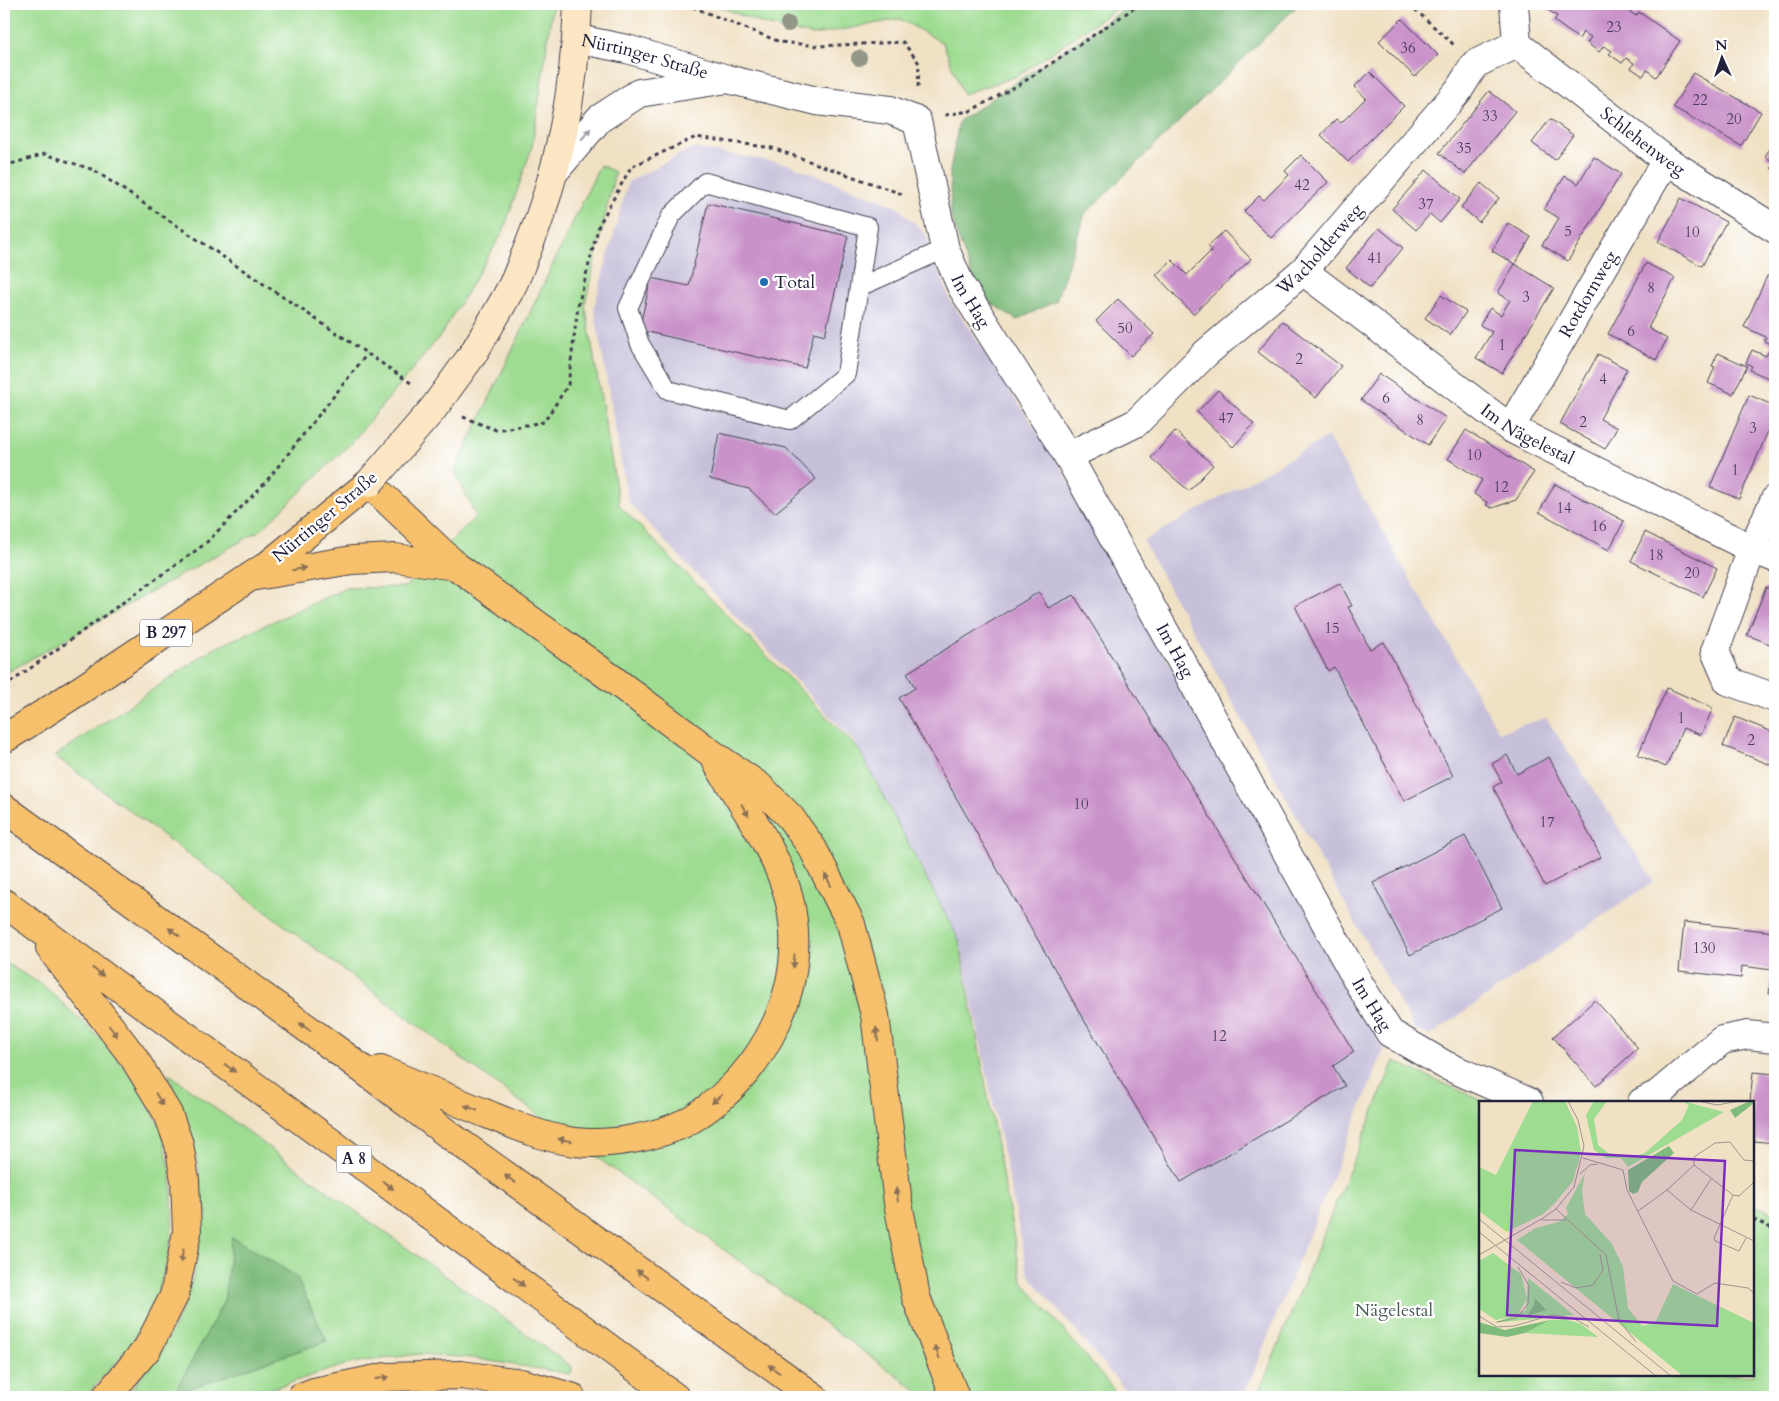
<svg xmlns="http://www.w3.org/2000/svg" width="1779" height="1401" font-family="Cardo,serif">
<rect width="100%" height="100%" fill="#fff"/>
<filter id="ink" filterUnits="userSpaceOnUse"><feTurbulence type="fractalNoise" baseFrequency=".02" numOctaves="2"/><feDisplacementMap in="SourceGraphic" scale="10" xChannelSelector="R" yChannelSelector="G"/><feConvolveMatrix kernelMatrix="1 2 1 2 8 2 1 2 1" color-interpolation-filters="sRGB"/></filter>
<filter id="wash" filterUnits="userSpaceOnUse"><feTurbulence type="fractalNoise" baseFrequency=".0096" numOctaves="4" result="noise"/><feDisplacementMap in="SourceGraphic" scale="20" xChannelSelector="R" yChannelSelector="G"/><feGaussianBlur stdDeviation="1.12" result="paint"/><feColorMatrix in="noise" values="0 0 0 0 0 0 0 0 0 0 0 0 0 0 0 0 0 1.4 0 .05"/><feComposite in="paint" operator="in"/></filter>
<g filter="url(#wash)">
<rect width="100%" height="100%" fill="#f0e1c4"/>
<path fill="#c6c0da" d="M692 148 788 164 896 206 926 234 950 300 1059 464 1384 1050 1244 1395 1236 1397H1131L1028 1274 960 943 854 742 628 502 594 307 628 182Z
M1328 437 1499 732 1546 718 1654 881 1429 1036 1414 1028 1143 541Z"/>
<path fill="#9edc91" stroke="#607f66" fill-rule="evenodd" d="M4 4H553L532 147 503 232 441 335 353 441 261 530 4 674Z
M713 4H1123L1017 76 963 94 943 43 900 19 813 35 768 26Z
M600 165 615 172 585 304 619 505 859 750 959 940 1022 1281 1120 1397H926L484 1075 221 878 55 756 211 650 346 588 405 587 476 516 455 471Z
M4 962 44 986 103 1041 135 1081 161 1128 171 1173 173 1219 169 1255 156 1298 130 1347 88 1393 80 1397H4Z
M1394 1061 1485 1102H1480V1375H1753V1204L1775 1214V1397H1257Z
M168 1073 329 1192 572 1367 571 1374 472 1358 419 1354 351 1363 245 1397H124L131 1391C142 1374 156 1358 166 1341 198 1287 208 1225 198 1164 196 1155 193 1147 190 1138 183 1116 176 1095 168 1073ZM224 1301 327 1341 175 1393Z"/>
<path fill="#7ebc7b" stroke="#506f5b" d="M1132 4H1299L1085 214 1056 301 1017 320 979 295 951 217 950 171 959 121Z
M232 1237 296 1276 327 1341 174 1394 224 1301Z"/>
<g id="blocks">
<path fill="#c992c9" d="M1552 4H1618L1636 16 1639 12 1680 41 1656 77 1647 70 1643 76 1631 68 1634 63 1626 58 1622 63 1609 54 1612 51 1604 46 1599 52 1587 43 1591 37 1583 32 1579 39 1554 21 1557 16 1548 10Z
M1402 19 1438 55 1415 77 1379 41Z
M1370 72 1404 106 1348 162 1321 135 1336 119 1341 123 1366 98 1354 87Z
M1693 73 1761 112 1741 146 1673 107Z
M1489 91 1515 111 1465 174 1439 153Z
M1550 119 1573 135 1555 160 1532 143Z
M1775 142V171L1771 168 1774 163 1765 156Z
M1301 155 1328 182 1271 238 1244 211 1259 196 1264 200 1289 175 1285 171Z
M1594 157 1621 174 1568 261 1542 245 1559 218 1544 209 1565 176 1578 184Z
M1426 170 1460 199 1440 223 1430 214 1416 230 1392 209Z
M1481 183 1499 198 1479 222 1461 207Z
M1681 198 1726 222 1702 266 1658 242Z
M708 203 848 236 825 335 814 332 805 368 639 330 651 278 689 286Z
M1508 223 1531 237 1515 264 1492 251Z
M1379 228 1403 248 1370 288 1346 268Z
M1224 231 1251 259 1193 314 1156 275 1172 260 1187 275 1212 250 1208 246Z
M1646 263 1675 278 1648 328 1667 339 1656 360 1608 334Z
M1515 264 1554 288 1502 373 1476 358 1492 332 1480 325 1490 308 1501 315 1510 300 1498 293Z
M1775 274V381L1750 370 1752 366 1746 363 1752 350 1766 356 1772 345 1764 341 1766 337 1744 327 1767 276 1773 278Z
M1441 295 1466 312 1450 335 1425 318Z
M1118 299 1154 334 1131 356 1096 321Z
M1282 321 1341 366 1316 398 1258 352Z
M1718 353 1747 366 1733 394 1708 383 1715 367 1712 366Z
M1598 354 1627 369 1600 419 1617 428 1605 449 1560 424Z
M1379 374 1446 418 1428 445 1361 400Z
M1218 390 1254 424 1233 447 1197 412Z
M1749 395 1775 406V415L1739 499 1710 487Z
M1466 430 1534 472 1516 500 1492 508 1486 505 1488 503 1474 494 1482 480 1448 459Z
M1175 431 1213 465 1189 491 1151 458Z
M719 433 786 448 816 479 775 513 749 489 710 479Z
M1555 484 1624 521 1609 550 1539 512Z
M1645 532 1717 568 1703 597 1631 561Z
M1340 583 1352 606 1348 607 1370 649 1384 642 1453 776 1404 801 1334 667 1328 671 1295 606Z
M1766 587 1775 591V646L1747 635Z
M1039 592 1048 608 1074 595 1354 1052 1333 1066 1345 1086 1181 1182 1084 1020 899 698 915 688 907 673Z
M1667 688 1713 708 1701 735 1683 728 1666 767 1638 755Z
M1735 717 1775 733V755L1771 765 1723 746Z
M1507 755 1517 774 1549 757 1601 857 1545 886 1493 787 1502 782 1492 764Z
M1465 836 1502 908 1410 955 1373 883Z
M1684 922 1775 932V994L1769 993 1772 970 1742 966 1741 978 1679 971Z
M1595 1000 1638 1048 1596 1086 1553 1037Z
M1753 1072 1775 1074V1143L1753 1141V1102H1750Z"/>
</g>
</g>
<g filter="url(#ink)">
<use href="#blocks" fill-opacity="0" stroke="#413f50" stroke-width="1"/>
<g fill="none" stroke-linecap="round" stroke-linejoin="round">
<defs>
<path id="service" d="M705 182 868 227 846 374 790 420 668 390 640 344 628 308 671 216Z
M859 287 945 249"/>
<g id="minor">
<path id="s1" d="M577 39 627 49 727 79 817 101 890 110 917 121 945 249 961 286 1068 456 1361 987 1390 1033 1445 1065 1529 1102"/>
<path id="s2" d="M1517 44 1666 160 1775 229"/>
<path d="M554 172 599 119 639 93 721 80"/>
<path id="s3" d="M1303 271 1510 428 1752 549 1775 558"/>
<path id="s4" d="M1510 428 1666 160"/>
<path id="s5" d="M1068 456 1136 423 1205 354 1303 271 1458 91 1475 64 1517 44 1514 4"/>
<path d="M1775 499 1752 549 1715 651 1728 681 1775 698"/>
<path d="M1642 1102 1658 1094 1722 1040 1748 1035 1775 1038"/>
</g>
<path id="secondary" d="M473 354C486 332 499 310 511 288 517 277 521 264 526 253 559 174 575 89 578 4"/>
<path id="primary" d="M4 739 82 689 268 565 369 483"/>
<path id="motorway" d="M369 483 456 566 614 680 711 753 759 786 790 817 813 849 851 924 875 1015 898 1203 916 1297 955 1397
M250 577 352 560 395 558 456 566
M4 808 345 1056 448 1134 814 1397
M4 903 271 1098 675 1397
M50 948 134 1058 168 1114 179 1144 185 1180 187 1232 174 1296 147 1349 106 1397
M381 1070C415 1084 448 1098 482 1112 512 1124 543 1138 575 1142 610 1146 666 1136 695 1117 766 1071 808 986 790 903 780 855 742 805 717 763
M301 1397 314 1392 386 1377 461 1375 521 1383 571 1397"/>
</defs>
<use href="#service" stroke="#413f50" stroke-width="20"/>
<use href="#minor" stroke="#413f50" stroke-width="30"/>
<use href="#secondary" stroke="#413f50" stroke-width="30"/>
<use href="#primary" stroke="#413f50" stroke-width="30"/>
<use href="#motorway" stroke="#413f50" stroke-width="30"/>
<path stroke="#413f50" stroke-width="3" stroke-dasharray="4 4" stroke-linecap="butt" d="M685 4 780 42 818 46 903 42 919 63 918 90
M1409 4 1454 45
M945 115 970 111 1022 83 1140 4
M4 166 45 154 94 170 414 385
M463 417 496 430 544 422 568 385 578 306 599 225 631 167 696 137 772 148 902 194
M4 687 205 544 265 483 367 354
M1753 1219 1775 1230"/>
<use href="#service" stroke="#fff" stroke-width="18"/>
<use href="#minor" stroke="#fff" stroke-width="28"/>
<use href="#secondary" stroke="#fce6c4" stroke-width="28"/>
<use href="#primary" stroke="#f7c06c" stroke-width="28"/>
<use href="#motorway" stroke="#f7c06c" stroke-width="28"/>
<defs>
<path id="secondary-bridge" d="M369 483 433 409 473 354"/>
</defs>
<use href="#secondary-bridge" stroke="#413f50" stroke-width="30" stroke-linecap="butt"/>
<use href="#secondary-bridge" stroke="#fce6c4" stroke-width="28"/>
</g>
<g fill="#939787">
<circle cx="788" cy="24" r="8"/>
<circle cx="859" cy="58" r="8"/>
</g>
<defs><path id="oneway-solid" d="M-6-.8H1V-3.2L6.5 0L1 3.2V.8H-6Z" transform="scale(1.25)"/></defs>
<use fill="#9c9ca7" href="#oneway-solid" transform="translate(586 134) rotate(-50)"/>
<g fill="#8c7154">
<use href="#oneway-solid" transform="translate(299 569) rotate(-10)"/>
<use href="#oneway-solid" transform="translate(745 810) rotate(59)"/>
<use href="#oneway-solid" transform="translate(828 880) rotate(-117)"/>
<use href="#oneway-solid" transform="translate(174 932) rotate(-144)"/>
<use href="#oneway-solid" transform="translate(794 961) rotate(94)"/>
<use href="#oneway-solid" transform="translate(98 972) rotate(36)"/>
<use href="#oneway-solid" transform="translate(305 1027) rotate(-144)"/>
<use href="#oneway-solid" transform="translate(113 1031) rotate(53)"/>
<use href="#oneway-solid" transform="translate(877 1034) rotate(-97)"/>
<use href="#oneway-solid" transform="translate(230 1068) rotate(36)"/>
<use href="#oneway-solid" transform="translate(159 1099) rotate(59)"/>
<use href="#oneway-solid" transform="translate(717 1099) rotate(139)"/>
<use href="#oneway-solid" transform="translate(471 1108) rotate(-158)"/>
<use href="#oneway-solid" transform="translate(565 1140) rotate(-169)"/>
<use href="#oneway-solid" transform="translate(510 1179) rotate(-144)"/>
<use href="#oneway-solid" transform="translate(388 1185) rotate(37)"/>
<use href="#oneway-solid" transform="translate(897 1195) rotate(-98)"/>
<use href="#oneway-solid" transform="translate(182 1256) rotate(102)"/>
<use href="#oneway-solid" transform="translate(642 1274) rotate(-144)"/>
<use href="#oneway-solid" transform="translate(519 1282) rotate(37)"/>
<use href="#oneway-solid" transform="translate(937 1352) rotate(-111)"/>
<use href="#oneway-solid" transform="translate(774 1369) rotate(-144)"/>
<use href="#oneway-solid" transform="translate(382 1378) rotate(-9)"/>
</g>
</g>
<circle fill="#1f6fb2" stroke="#fff" stroke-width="2" cx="764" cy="282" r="5"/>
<g text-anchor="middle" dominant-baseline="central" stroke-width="4.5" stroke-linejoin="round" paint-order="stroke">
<g font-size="15" fill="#4c3e5e">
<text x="1614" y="27">23</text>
<text x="1408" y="48">36</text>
<text x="1700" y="100">22</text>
<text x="1490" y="116">33</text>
<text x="1734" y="119">20</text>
<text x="1464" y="148">35</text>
<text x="1302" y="185">42</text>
<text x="1426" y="204">37</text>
<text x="1568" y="231">5</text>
<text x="1692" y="232">10</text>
<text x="1375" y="258">41</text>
<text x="1651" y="288">8</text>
<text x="1526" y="297">3</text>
<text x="1125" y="328">50</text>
<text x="1631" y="331">6</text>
<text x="1502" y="345">1</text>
<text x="1299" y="359">2</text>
<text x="1603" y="379">4</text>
<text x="1386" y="398">6</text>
<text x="1226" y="418">47</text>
<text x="1420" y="420">8</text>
<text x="1583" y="422">2</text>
<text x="1753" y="428">3</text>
<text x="1474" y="455">10</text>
<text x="1735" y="470">1</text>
<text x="1501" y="487">12</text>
<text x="1564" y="508">14</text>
<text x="1599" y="526">16</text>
<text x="1656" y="555">18</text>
<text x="1692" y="573">20</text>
<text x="1332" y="628">15</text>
<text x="1681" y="718">1</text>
<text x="1751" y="740">2</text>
<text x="1081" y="804">10</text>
<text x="1547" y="822">17</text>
<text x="1704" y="948">130</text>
<text x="1219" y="1036">12</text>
</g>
<g fill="#fff" stroke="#646476" stroke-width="1">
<rect x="140" y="619.5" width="52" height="27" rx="4"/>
<rect x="336.5" y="1145.5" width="35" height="27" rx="4"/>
</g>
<g font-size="16" font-weight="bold" fill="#22223b">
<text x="166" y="633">B 297</text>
<text x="354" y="1159">A 8</text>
</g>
<g font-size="18" fill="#22223b" stroke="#fff">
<text stroke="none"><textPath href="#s1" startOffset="70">Nürtinger Straße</textPath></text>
<text stroke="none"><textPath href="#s2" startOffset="159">Schlehenweg</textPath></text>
<text stroke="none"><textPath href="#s5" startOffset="329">Wacholderweg</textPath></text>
<text stroke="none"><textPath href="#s4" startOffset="155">Rotdornweg</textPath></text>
<text stroke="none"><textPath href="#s1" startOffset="540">Im Hag</textPath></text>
<text stroke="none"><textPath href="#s3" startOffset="278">Im Nägelestal</textPath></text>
<text transform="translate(325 517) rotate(-40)">Nürtinger Straße</text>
<text stroke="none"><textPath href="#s1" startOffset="945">Im Hag</textPath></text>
<text stroke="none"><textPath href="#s1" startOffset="1350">Im Hag</textPath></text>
</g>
<g font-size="18" fill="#22223b" stroke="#fff" text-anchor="start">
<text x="774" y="282">Total</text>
</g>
<g font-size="18" fill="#475a55" stroke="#fff">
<text x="1394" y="1310">Nägelestal</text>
</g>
</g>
<g transform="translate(1479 1101)">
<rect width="275" height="275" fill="#f0e1c4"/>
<path d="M54 0H86L98 26 102 52 94 80 75 103 64 113 28 131 0 110V66L17 74ZM115 0H128L115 18 119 44 129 52 153 56 166 52 203 19 210 4 203 0 245 11 149 66 142 57H127L115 49 107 14ZM106 72 103 89 106 113 133 143 144 166 149 207 163 225 176 222 194 183 275 222V275H204L38 139 57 127 80 121 89 113 87 107ZM14 152 42 173 48 198 38 214 17 219 0 208V160ZM49 177 95 214 15 222 47 209ZM86 218 102 223 119 236 46 232 71 219Z" fill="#9edc91"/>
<path d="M271 0 275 2 256 17 251 9ZM190 45 195 52 163 81 159 91 154 93 150 90 149 69ZM56 197 67 209 48 215 55 204ZM71 219 46 232 28 236 0 232V221L26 229Z" fill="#7ebc7b"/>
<path fill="none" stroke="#9e958d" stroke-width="1" d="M219 0 238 4 261 0M104 57 144 69 148 89 194 180 218 193 236 182 269 187 275 192M215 64 254 94 260 95 275 81M101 73 111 64 119 63M188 89 212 109 275 140M254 94 235 137 236 140 260 150 267 137M77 108 127 154 140 219 157 241M212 109 232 78M159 110 188 89 215 64V56L236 42 251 41 265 59 275 60M0 118 192 275M62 119H87M0 131 177 275M0 154 64 117 77 108 95 86 105 45 99 19 89 0M82 181 97 187 114 184 124 169 121 153M0 215 18 226 35 225 73 214 94 217 110 226M18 221 37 217 49 203 50 185 39 166"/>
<path fill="#7b2cbf" fill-opacity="0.15" stroke="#7b2cbf" stroke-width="2.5" d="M36 49 246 60 238 225 28 214Z"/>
<rect width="275" height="275" fill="none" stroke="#22223b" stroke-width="2.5"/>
</g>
<rect width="1779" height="1401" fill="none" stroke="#fff" stroke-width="20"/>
<g transform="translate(1722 58) rotate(357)" stroke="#ffffff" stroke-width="4" paint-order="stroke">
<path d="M0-4L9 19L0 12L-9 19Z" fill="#22223b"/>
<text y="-8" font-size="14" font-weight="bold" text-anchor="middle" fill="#22223b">N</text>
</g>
</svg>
